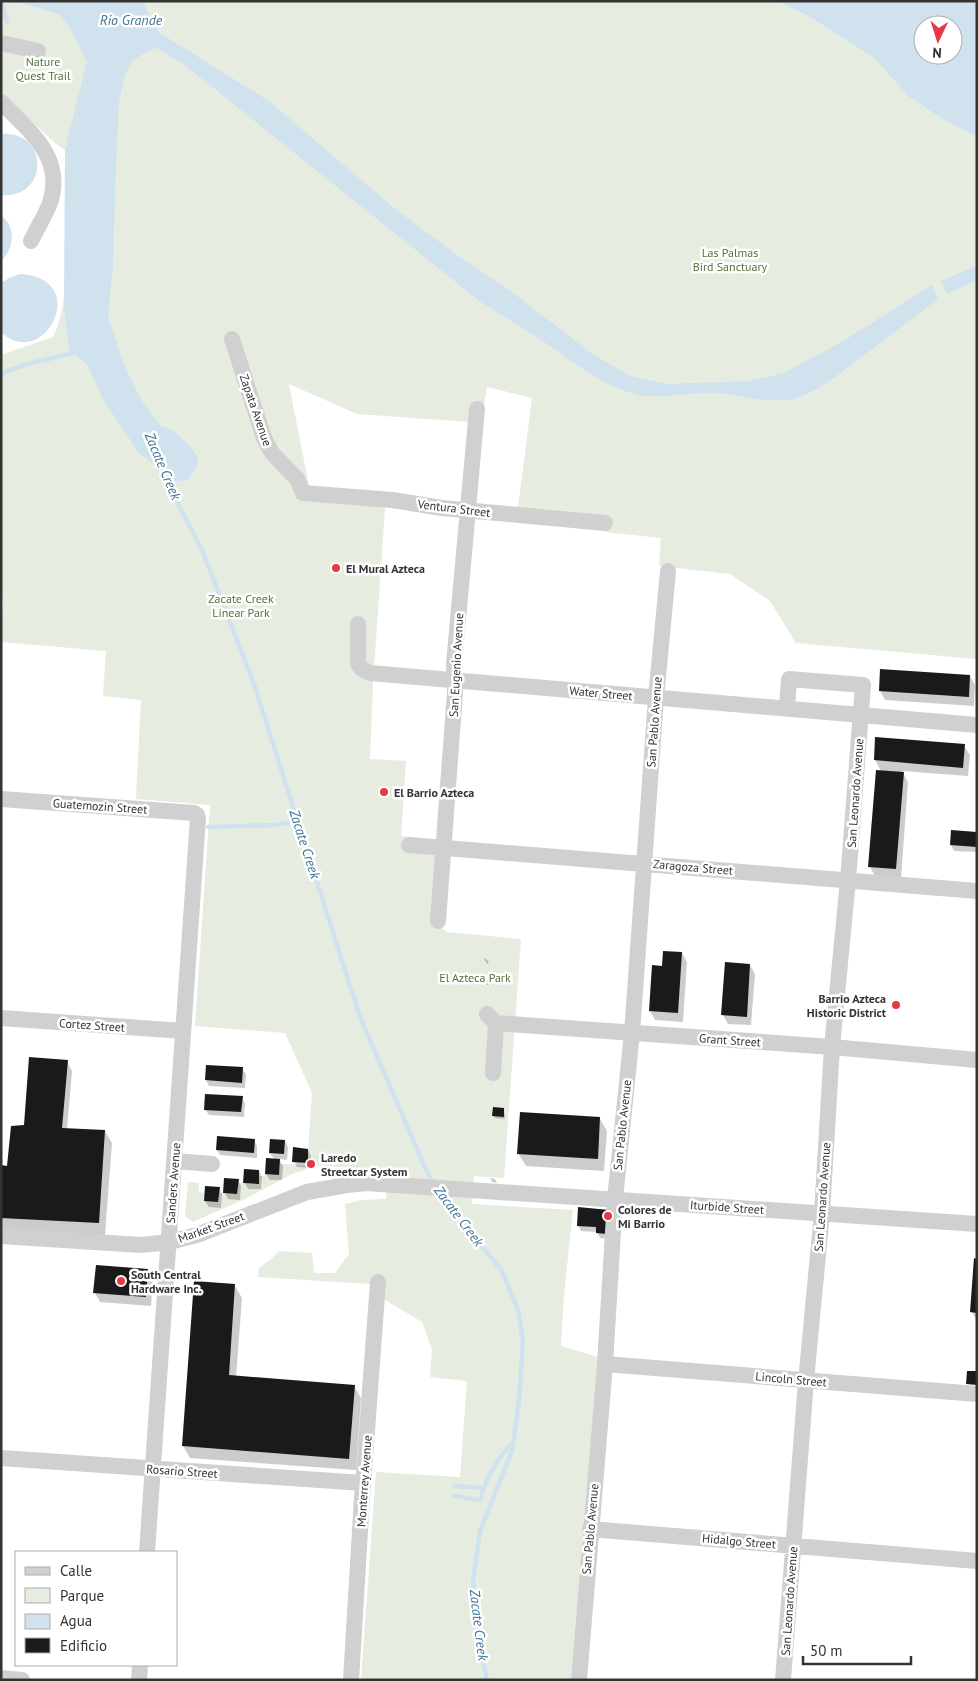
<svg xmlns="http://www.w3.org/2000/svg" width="978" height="1681" font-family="'PT Sans',sans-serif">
<rect width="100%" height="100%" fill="#fff"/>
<path fill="#e6ecdf" d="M1 1H13L60 15 72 32 122 1H776L805 14 874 58 908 96 944 120 977 137V659L796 643 770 601 730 574 659 566 661 538 605 532 606 518 518 507 532 398 487 387 484 405 470 404 469 422 357 414 289 384 309 486 386 494 373 684 370 759 406 761 401 836 409 837 408 850 437 852 434 923 447 932 521 939 504 1178 474 1176 472 1204 573 1210 564 1295 561 1346 598 1357 571 1680H361L376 1472 460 1477 467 1381 430 1377 432 1349 422 1322 385 1300 386 1283 370 1284 258 1277 259 1268 272 1258 279 1251 312 1253 314 1273H335L349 1254 345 1204 362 1200 386 1199 388 1170 308 1165 307 1169 292 1174 247 1198 193 1222 185 1216 188 1182 199 1183V1192L205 1193 204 1201 218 1202 219 1193 237 1194 238 1183 258 1184 259 1176H264L265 1174 279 1175 280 1164 307 1165 312 1093 285 1033 195 1026 210 805 136 799 141 700 103 696 106 651 1 642 3 597 1 596V355L53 337C68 306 65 272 65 239 65 209 65 179 65 150L56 144 1 92Z"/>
<path fill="#cfe2ee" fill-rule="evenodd" d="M13 1H143L152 22 160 33 269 101 394 208 457 255 512 292 591 353 630 376 668 384 748 381 784 373 845 340 932 285 938 299 838 375C827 382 815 391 802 396 775 407 743 395 715 393 691 391 664 400 639 395 606 388 577 365 550 346 528 331 505 317 482 303L186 66 155 47 132 61 125 75 119 101 115 190 113 267 108 316 124 365 142 401 161 426 171 429 186 442 198 457 196 468 188 480 175 481 139 453 102 398 87 364 69 350 64 306 65 150 87 62 72 32 60 15Z
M776 1H972L977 4V137L944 120 908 96 874 58 805 14ZM923 25H953V55H923Z
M1 134C50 130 49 200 1 195Z
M1 215C17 228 14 248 1 262Z
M977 266V280L947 294 941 281Z
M20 274C93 278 44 373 1 332V283L9 278Z"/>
<path fill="#0003" d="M881 670 970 676 975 685 974 706 885 700 880 691Z
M877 739 964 746 970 755 968 776 902 771 908 782 901 878 875 876 870 867 881 771 875 760Z
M977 833V852L954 851 951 845Z
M682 953 687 962 683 1022 655 1020 650 1011 663 967Z
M485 958 489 962 487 964 484 959Z
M750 965 755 974 751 1025 728 1024 723 1015Z
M486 979 488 980 489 985H487Z
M67 1062 72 1071 67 1129 105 1131 112 1143 105 1235 1 1230V1166L8 1167 25 1130Z
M242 1069 246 1074 245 1088 209 1086 206 1080Z
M242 1098 245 1103 244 1117 209 1115 205 1109Z
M504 1109 505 1119 495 1118 494 1116Z
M600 1119 607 1131 604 1171 526 1166 518 1153Z
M254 1140 257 1146V1158L220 1155 217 1150Z
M285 1141 288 1147 287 1160 279 1159 283 1166 282 1180H270L266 1174 275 1160 270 1153Z
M308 1150 311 1156 310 1168 297 1167 294 1161Z
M259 1171 262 1177 261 1189H248L245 1183Z
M490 1178 495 1179 497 1183 492 1182Z
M238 1180 241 1186 240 1200 228 1199 225 1193Z
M206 1187 219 1188 222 1194 221 1208 209 1207 205 1201Z
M579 1209 610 1239 600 1238 597 1232 581 1231 578 1225Z
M977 1260V1321L972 1312Z
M147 1270 153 1279 151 1306 100 1302 95 1293Z
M195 1283 235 1286 242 1298 236 1377 354 1386 361 1398 356 1470 190 1458 183 1446Z"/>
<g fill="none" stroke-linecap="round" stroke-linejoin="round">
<path stroke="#cfe2ee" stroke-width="4.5" d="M2 1 7 22
M1 375 4 372 31 363 78 352
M169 474 171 478V490L202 550 254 684 360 1017 426 1170 434 1184
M208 827 277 825 296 821
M440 1192 449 1206 502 1271 518 1310 523 1341 519 1400 512 1451 480 1531 473 1580 476 1623 487 1680
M454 1486 484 1488
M454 1496 480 1500C482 1496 482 1492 484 1488 488 1476 502 1451 513 1444"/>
</g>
<path fill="#1a1a1a" d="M880 669 970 675 969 697 879 691Z
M875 737 965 744 963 768 874 760Z
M876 770 904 772 896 869 868 867Z
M951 830 977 832V847L950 845Z
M663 951 682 952 678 1013 649 1011 652 965 662 966Z
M725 962 750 964 747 1017 721 1015Z
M29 1057 68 1060 62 1128 105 1130 99 1223 1 1218V1165L7 1166 11 1126 24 1125Z
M206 1065 243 1067 242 1083 205 1080Z
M205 1094 243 1096 241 1112 204 1110Z
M493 1107 504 1108V1117L492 1116Z
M520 1112 600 1117 598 1159 517 1154Z
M217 1136 255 1139 254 1153 216 1150Z
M270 1139 285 1140 284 1154 269 1153Z
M293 1147 308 1149V1163L292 1162Z
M266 1158 280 1159 279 1175 265 1174Z
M244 1169 259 1170V1184L243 1183Z
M224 1178 239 1179 237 1194 223 1193Z
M205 1186 220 1187 218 1202 204 1201Z
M578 1207 609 1210 607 1234 596 1233V1227L577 1226Z
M974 1258 977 1259V1313L970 1312Z
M96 1265 148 1269 146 1297 93 1293Z
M194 1281 235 1284 229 1375 355 1385 349 1459 182 1446Z
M967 1371H977V1385L966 1384Z"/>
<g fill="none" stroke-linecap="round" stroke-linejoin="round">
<path stroke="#d0d0d0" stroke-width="16" d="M1 43 38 51
M1 102C29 131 65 157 50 203 45 216 37 228 31 241
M232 339 264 438 272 453 297 479 303 493
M303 493 392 500 442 508 605 523
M358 624V664L362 669 370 673 977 725
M1 799 194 813 197 815 198 818 147 1552
M409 845 977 891
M438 921 455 692 454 664 477 409
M487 1014 496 1023 832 1047 977 1060
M1 1018 183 1031
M493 1073 496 1023
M175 1161 212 1164
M1 1236 141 1245 170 1242 197 1235 307 1192 347 1185 366 1183 977 1224
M605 1364 977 1394
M1 1458 363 1483
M590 1529 977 1561
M1 1678 22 1680
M139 1680 140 1665
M351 1680 362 1498 378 1282
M579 1680 605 1364 615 1199 632 1033 656 698 668 571
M783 1680 806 1381 822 1213 832 1047 848 880 863 685 789 679 787 708"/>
</g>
<g fill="#e63946" stroke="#fff" stroke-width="2">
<circle cx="336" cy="568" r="5"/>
<circle cx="384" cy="792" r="5"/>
<circle cx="896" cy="1005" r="5"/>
<circle cx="311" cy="1164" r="5"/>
<circle cx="608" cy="1216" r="5"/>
<circle cx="121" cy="1281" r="5"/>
</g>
<g text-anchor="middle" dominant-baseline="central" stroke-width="5" stroke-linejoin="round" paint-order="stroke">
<g font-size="12" fill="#56703f" stroke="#fff">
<text x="43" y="61">Nature<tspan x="43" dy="14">Quest Trail</tspan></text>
<text x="730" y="252">Las Palmas<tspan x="730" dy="14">Bird Sanctuary</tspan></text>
<text x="241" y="598">Zacate Creek<tspan x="241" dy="14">Linear Park</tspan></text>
<text x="475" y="977">El Azteca Park</text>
</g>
<g font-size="12" fill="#333" stroke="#fff">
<text transform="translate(256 410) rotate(71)">Zapata Avenue</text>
<text transform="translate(454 508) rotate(7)">Ventura Street</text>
<text transform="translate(456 665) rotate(-87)">San Eugenio Avenue</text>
<text transform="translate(601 693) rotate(5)">Water Street</text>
<text transform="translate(654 722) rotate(-86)">San Pablo Avenue</text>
<text transform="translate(855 793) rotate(-86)">San Leonardo Avenue</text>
<text transform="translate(100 806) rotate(4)">Guatemozin Street</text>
<text transform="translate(693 867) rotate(5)">Zaragoza Street</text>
<text transform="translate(92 1025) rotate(4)">Cortez Street</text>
<text transform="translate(730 1040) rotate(4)">Grant Street</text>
<text transform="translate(622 1125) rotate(-84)">San Pablo Avenue</text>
<text transform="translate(173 1183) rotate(-86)">Sanders Avenue</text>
<text transform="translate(822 1197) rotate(-86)">San Leonardo Avenue</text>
<text transform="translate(727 1207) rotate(4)">Iturbide Street</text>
<text transform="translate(211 1227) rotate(-20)">Market Street</text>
<text transform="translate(791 1379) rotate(5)">Lincoln Street</text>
<text transform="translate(182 1471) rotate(4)">Rosario Street</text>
<text transform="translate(364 1481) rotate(-86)">Monterrey Avenue</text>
<text transform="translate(590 1529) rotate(-85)">San Pablo Avenue</text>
<text transform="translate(739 1541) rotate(5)">Hidalgo Street</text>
<text transform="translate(789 1601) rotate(-86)">San Leonardo Avenue</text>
</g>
<g font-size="12" font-weight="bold" fill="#333" stroke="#fff" text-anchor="start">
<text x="346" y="568">El Mural Azteca</text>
<text x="394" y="792">El Barrio Azteca</text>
<text x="886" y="998" text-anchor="end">Barrio Azteca<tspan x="886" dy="14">Historic District</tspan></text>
<text x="321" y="1157">Laredo<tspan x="321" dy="14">Streetcar System</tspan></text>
<text x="618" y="1209">Colores de<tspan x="618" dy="14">Mi Barrio</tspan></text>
<text x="131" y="1274">South Central<tspan x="131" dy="14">Hardware Inc.</tspan></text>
</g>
<g font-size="14" font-style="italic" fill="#3f7597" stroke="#fff">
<text x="131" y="20">Rio Grande</text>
<text transform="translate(163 466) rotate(67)">Zacate Creek</text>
<text transform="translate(305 844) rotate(72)">Zacate Creek</text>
<text transform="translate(459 1216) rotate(53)">Zacate Creek</text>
<text transform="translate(479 1625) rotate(83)">Zacate Creek</text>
</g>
</g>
<rect width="978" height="1681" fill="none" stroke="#333333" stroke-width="5"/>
<rect x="15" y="1551" width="162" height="115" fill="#ffffff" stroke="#adadad"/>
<rect x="25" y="1567" width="25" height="8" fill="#d0d0d0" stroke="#adadad"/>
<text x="60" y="1576" font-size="15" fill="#333333">Calle</text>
<rect x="25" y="1588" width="25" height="15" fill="#e6ecdf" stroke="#adadad"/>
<text x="60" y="1601" font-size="15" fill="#333333">Parque</text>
<rect x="25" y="1614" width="25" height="15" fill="#cfe2ee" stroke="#adadad"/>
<text x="60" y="1626" font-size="15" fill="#333333">Agua</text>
<rect x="25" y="1638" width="25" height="15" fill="#1a1a1a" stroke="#adadad"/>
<text x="60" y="1651" font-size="15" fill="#333333">Edificio</text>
<g transform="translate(938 40) rotate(184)"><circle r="24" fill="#ffffff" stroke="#adadad"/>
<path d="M0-4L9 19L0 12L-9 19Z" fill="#e63946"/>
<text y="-8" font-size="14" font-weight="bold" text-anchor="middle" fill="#333333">N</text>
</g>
<path d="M803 1656v8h108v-8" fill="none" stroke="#333333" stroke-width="2.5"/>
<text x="810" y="1656" font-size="15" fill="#333333" stroke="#ffffff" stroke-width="4" paint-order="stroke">50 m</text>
</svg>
